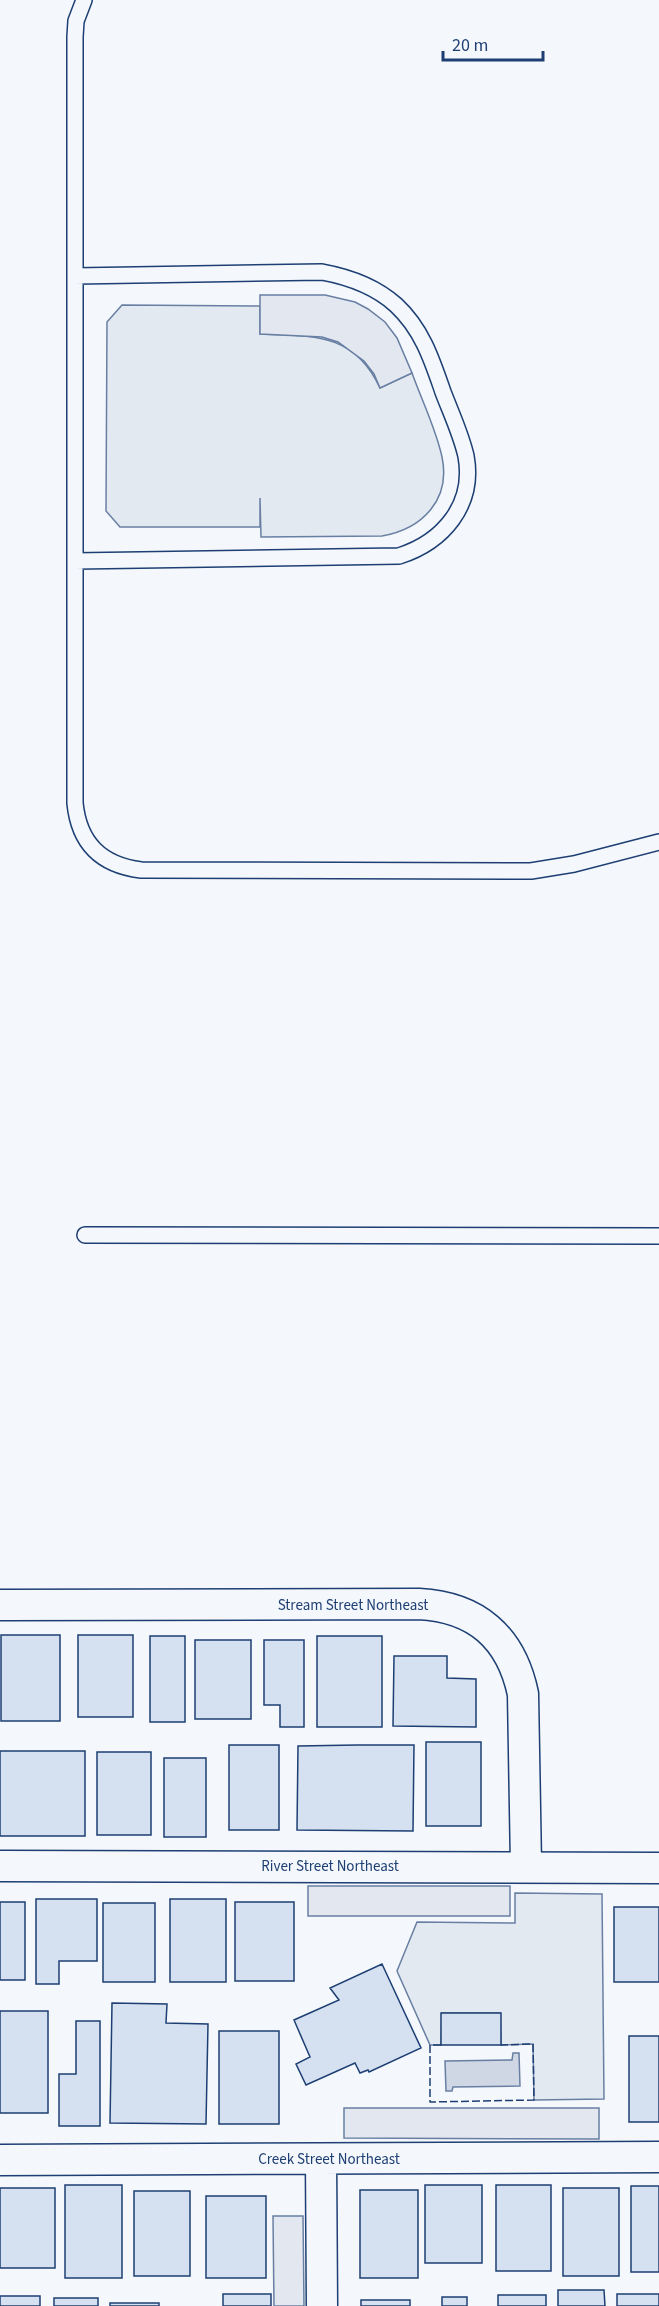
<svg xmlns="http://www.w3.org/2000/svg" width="659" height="2306" font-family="'Source Sans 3',sans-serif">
<rect width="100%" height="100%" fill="#f4f7fb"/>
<path fill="#e3e9f0" stroke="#687fa3" stroke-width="1.5" d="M122 305 260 306V334C313 336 354 332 380 388L412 373C422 401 436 429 442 457 451 500 422 529 382 536L261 537 260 498V527H120L106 511 107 322Z
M515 1893 602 1894 604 2099 534 2100 533 2044 501 2045 500 2013H442L441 2045H430L397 1971 417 1922 515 1923Z"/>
<path fill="#e3e8f0" stroke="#687fa3" stroke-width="1.5" d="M260 295H325L355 302 368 309 385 322 397 338 412 373 380 388 374 374 364 361 338 342 322 337 260 334Z
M308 1886H510V1916H308Z
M344 2108H599V2139L344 2138Z
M273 2216H303L304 2306H274Z"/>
<path fill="#cfd7e4" stroke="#687fa3" stroke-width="1.5" d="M513 2053H519L520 2086 453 2087 452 2091H446L445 2061 512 2060Z"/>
<path fill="#d5e0f0" stroke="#1d3f73" stroke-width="1.5" d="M1 1635H60V1721H1Z
M78 1635H133V1717H78Z
M150 1636H185V1722H150Z
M317 1636H382V1727H317Z
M195 1640H251V1719H195Z
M264 1640H304V1727H280V1705H264Z
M394 1656H447V1678L476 1679V1727L393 1726Z
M426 1742H481V1826H426Z
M229 1745H279V1830H229Z
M357 1745H414L413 1831 297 1830 298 1746Z
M0 1751H85V1836H0Z
M97 1752H151V1835H97Z
M164 1758H206V1837H164Z
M36 1899H97V1961H59V1984H36Z
M170 1899H226V1982H170Z
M0 1902H25V1980H0Z
M235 1902H294V1981H235Z
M103 1903H155V1982H103Z
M614 1907H659V1982H614Z
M382 1964 421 2048 369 2072 368 2070 360 2073 355 2063 306 2085 296 2064 310 2057 294 2020 339 2000 330 1988Z
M112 2003 167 2004 166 2023 208 2024 206 2124 110 2123Z
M0 2011H48V2113H0Z
M441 2013H501V2045H441Z
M76 2021H100V2126H59V2074H76Z
M219 2031H279V2124H219Z
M629 2036H659V2122H629Z
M65 2185H122V2278H65Z
M425 2185H482V2263H425Z
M496 2185H551V2271H496Z
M631 2186H659V2272H631Z
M0 2188H55V2268H0Z
M563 2188H619V2276H563Z
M360 2190H418V2278H360Z
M134 2191H190V2276H134Z
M206 2196H266V2278H206Z
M558 2290H604L605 2306H558Z
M223 2294H271V2306H223Z
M617 2294H659V2306H617Z
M498 2295H546V2306H498Z
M0 2296H40V2306H0Z
M442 2297H467V2306H442Z
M54 2298H98V2306H54Z
M361 2300H410V2306H361Z
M110 2303H159V2306H110Z"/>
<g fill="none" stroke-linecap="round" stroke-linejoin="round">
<defs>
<path id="service" d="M84 0 76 21 75 37V803C79 843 101 865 141 870L531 871 574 864 659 842
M75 276 322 272C349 277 375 286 396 305 422 329 432 360 443 392 451 413 461 434 466 456 475 505 443 542 399 556L75 561
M85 1235 659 1236"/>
<path id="minor" d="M0 1605 419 1604C476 1607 511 1637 523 1694L526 1866
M0 1866 659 1868
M321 2159 322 2306
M0 2160 659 2157"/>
</defs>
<use href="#service" stroke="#1d3f73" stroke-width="18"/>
<use href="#minor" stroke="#1d3f73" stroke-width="33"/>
<use href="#service" stroke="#f4f7fb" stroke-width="15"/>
<use href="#minor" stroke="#f4f7fb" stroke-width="30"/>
<path stroke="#1d3f73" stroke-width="1.5" stroke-dasharray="8 3" stroke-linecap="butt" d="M441 2045H430V2102L534 2100 533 2044 501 2045"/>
</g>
<g text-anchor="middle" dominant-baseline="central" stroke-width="4.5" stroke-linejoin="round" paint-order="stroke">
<g font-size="15" fill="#1d3f73" stroke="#f4f7fb">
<text x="353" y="1605">Stream Street Northeast</text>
<text x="330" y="1866">River Street Northeast</text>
<text x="329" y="2159">Creek Street Northeast</text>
</g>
</g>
<path d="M443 51v9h100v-9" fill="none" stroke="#1d3f73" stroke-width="3"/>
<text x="452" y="51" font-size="18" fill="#1d3f73" stroke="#f4f7fb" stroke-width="4.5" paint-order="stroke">20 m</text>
</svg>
